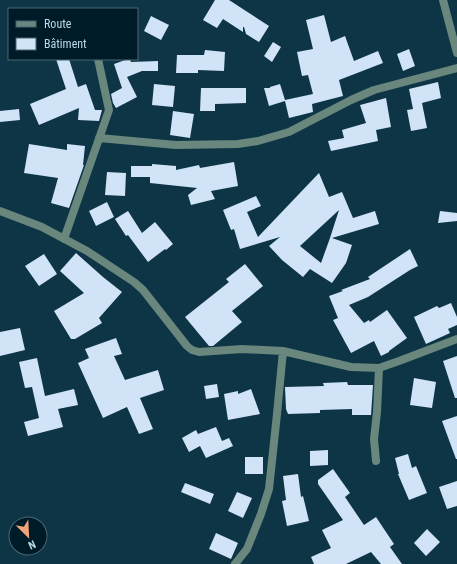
<svg xmlns="http://www.w3.org/2000/svg" width="457" height="564" font-family="'Roboto Condensed',sans-serif">
<rect width="100%" height="100%" fill="#0e3545"/>
<path fill="#d0e3f7" fill-rule="evenodd" d="M215 0H229L269 26 259 42 246 34 244 27H243V32L223 19 217 28 203 20Z
M324 15 331 42 345 36 354 61 378 51 383 63 339 80 343 96 312 104 313 112 289 118 285 101 269 106 264 88H270V87L280 84 285 100 313 94 308 75 302 76 297 52 313 49 306 20Z
M151 16 169 25 161 40 144 31Z
M273 42 281 47 272 62 264 56Z
M409 49 415 66 403 71 397 54Z
M205 50 225 52 224 71 198 70V73H176L177 55H204Z
M56 59H69L78 87 86 84 95 110H102L99 121 78 120 79 108 39 125 30 104 66 89Z
M128 59H130L131 62 158 61V71H142L127 77 137 97 116 108 113 103 111 94 122 88 114 64Z
M438 82 441 98 422 103 427 128 411 131 407 110 413 109 409 89Z
M154 84 175 86 173 107 152 105Z
M201 88H246V103L215 104V111H200Z
M386 98 391 127 376 130 378 141 331 151 328 141 344 138 342 130 366 123 360 105 375 101Z
M19 109 20 120 0 122V111Z
M173 111 194 114 190 138 170 135Z
M29 144 67 150V144L85 146 83 165H84L69 208 51 203 58 178 24 173Z
M234 162 238 186 211 191 215 199 191 205 188 195 197 188 150 183V177H131V166H152V164L176 166V170L199 165 200 168Z
M107 172 126 173 125 196 105 195Z
M319 173 329 197 342 192 353 218 375 211 379 224 332 238 352 245 346 263 332 283 310 269 303 277 282 260 269 246 280 237 240 249 234 229 231 230 223 210 256 196 261 206 247 212 258 237ZM339 210 330 238 321 263 300 246Z
M107 202 114 217 96 226 89 211Z
M128 211 142 233 155 222 173 244 166 250 165 249 148 262 128 235 126 236 115 219Z
M440 211 457 213V221L438 223Z
M410 249 418 266 410 270 368 297 349 305 364 323 369 320 370 322 387 310 407 338 389 351V352L381 356 374 341 351 353 333 320 338 318 329 296 343 291 341 290 370 279 368 277Z
M76 253 103 277 122 292 99 318 102 323 75 339H71L54 311 84 293 60 271Z
M44 254 57 274 39 286 25 266Z
M245 264 263 286 232 311 242 322 213 346H209L185 317 229 282 226 279Z
M451 303 457 317V325L448 329 450 333 426 344 414 317 437 306 439 308Z
M20 328 25 350 0 356V332Z
M116 338 122 354 114 356 125 380 158 370 164 390 140 398 153 429 139 434 127 407 103 418 78 363 89 358 85 349Z
M457 356V398H455L443 361Z
M37 358 45 396 74 389 78 405 58 409 63 427 28 436 24 422 39 418 32 387 25 388 19 362Z
M414 378 436 382 432 408 410 405Z
M347 382 348 385H373L371 415H352V409L320 410V413L288 414 286 409 285 387 324 386 323 383Z
M217 384 219 397 206 399 204 386Z
M251 389 260 414 228 420 224 394 238 391V394Z
M457 416V459H456L442 421Z
M216 427 222 441 229 438 233 446 206 458 200 446 189 452 182 438 196 430 198 434Z
M328 450V465L310 466V451Z
M408 454 412 468 416 466 427 493 409 500 398 474H399L395 458Z
M245 457H263V474H245Z
M333 469 350 493 345 497 364 525 376 517 394 544 390 547 402 564H381L371 552 346 564H314L311 557 331 548 322 530 343 520 318 484V480Z
M298 474 301 497 303 496 309 521 287 526 282 501 286 500 283 476Z
M457 481V506L447 509 439 487Z
M185 483 214 494 210 504 181 492Z
M237 492 252 498 243 518 228 511Z
M427 529 440 542 426 556 414 543Z
M216 533 238 543 231 559 209 549Z"/>
<g fill="none" stroke-linecap="round" stroke-linejoin="round">
<path stroke="#69877c" stroke-width="8" d="M443 0 457 53
M99 138 176 145 238 144 258 141 289 132 351 100 374 90 457 68
M0 211 42 227 87 251 134 282 143 290 187 346 192 350 199 352 242 349 283 351 351 367 379 368 399 361 457 339
M64 239 109 110 98 59
M376 461 374 439 377 412 379 368
M235 564 247 549 261 514 269 489 277 414 283 351"/>
</g>
<rect x="8" y="8" width="130" height="52" fill="#001b28" stroke="#496776"/>
<rect x="16" y="21" width="20" height="6" fill="#69877c" stroke="#496776"/>
<text x="44" y="28" font-size="12" fill="#b7d9ea">Route</text>
<rect x="16" y="38" width="20" height="12" fill="#d0e3f7" stroke="#496776"/>
<text x="44" y="48" font-size="12" fill="#b7d9ea">Bâtiment</text>
<g transform="translate(28 536) rotate(156)"><circle r="19" fill="#001b28" stroke="#496776"/>
<path d="M0-3L7 15L0 10L-7 15Z" fill="#efa378"/>
<text y="-6" font-size="11" font-weight="bold" text-anchor="middle" fill="#b7d9ea">N</text>
</g>
</svg>
